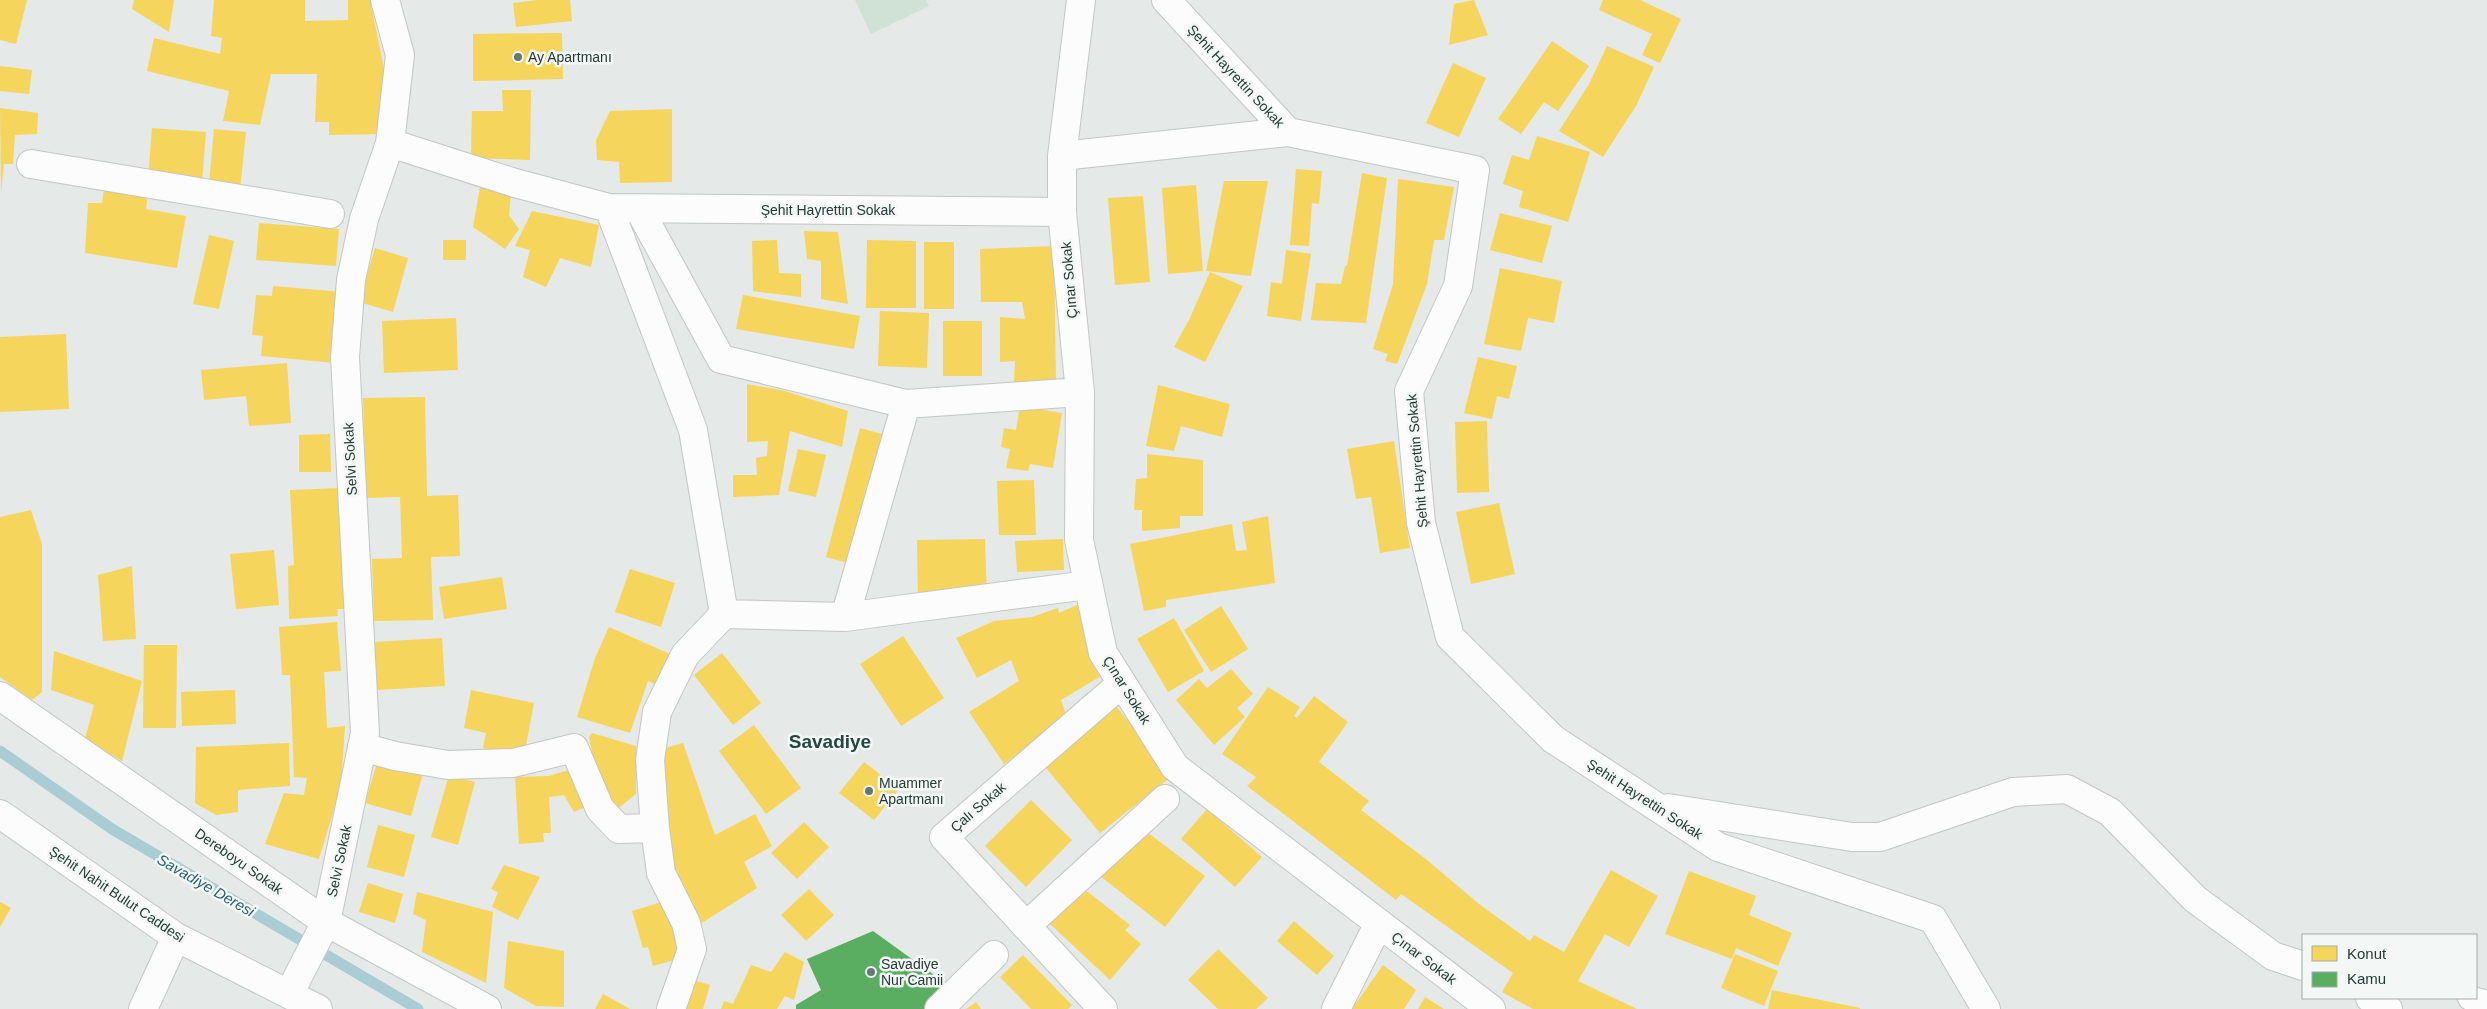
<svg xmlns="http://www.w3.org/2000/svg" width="2487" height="1009" font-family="Arial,sans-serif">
<rect width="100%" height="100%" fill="#e5e9e7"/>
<path fill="#d0e1d5" d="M855 0H926L929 6 871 34Z"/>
<path fill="#f6d55c" d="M0 0H27L16 44 0 40Z
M134 0H174L169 32 132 9Z
M214 0H305V21L348 20V0H370L385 73 384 134 329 135V122H315L317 74H271L260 125 223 121 229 91 147 71 154 38 220 54 222 38 211 36Z
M538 0H570L572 21 516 27 513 3Z
M1474 0 1488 35 1449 45 1454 4Z
M1603 0H1640L1681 19 1660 63 1642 55 1652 34 1599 10Z
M562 33 563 79 473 81V34Z
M1552 41 1589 66 1558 111 1544 102 1521 134 1498 119Z
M1607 46 1654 67 1636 106 1603 157 1559 131 1589 84Z
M1453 63 1486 78 1459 137 1426 123Z
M0 66 32 70 29 94 0 91Z
M502 90H531L530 160 471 158 472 111H503Z
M0 108 38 113 37 134 15 135 13 164H4L1 194Z
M672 109V182L620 183 619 162 597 160 596 140 610 111Z
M152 128 206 132 202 183 148 179Z
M214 129 246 132 240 190 209 183Z
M1537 136 1590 152 1568 222 1519 207 1523 191 1503 184 1512 155 1529 160Z
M1296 169 1322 171 1319 204 1312 203 1309 246 1290 245Z
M1362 173 1387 178 1366 323 1311 320 1316 283 1341 284 1345 266H1347Z
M1398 179 1454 187 1444 240H1434L1427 284 1397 364 1385 361 1388 354 1373 349 1393 284Z
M1224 181H1268L1251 276 1206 271Z
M1196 185 1203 271 1168 274 1162 188Z
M480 187 511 195 509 215 519 229 505 249 473 227Z
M104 188 148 194 146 209 186 216 177 268 85 253 88 203H102Z
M1143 196 1150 282 1115 285 1108 198Z
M532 211 599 225 591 267 560 258 546 287 523 277 530 250 515 246Z
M1500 213 1552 226 1542 263 1490 250Z
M259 223 339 229 336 266 256 260Z
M804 231 838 232 848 304 821 299V261L807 259Z
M209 235 234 241 219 309 193 304Z
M443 240H466V260H443Z
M777 240 779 273 801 274V297L753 291 752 241Z
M867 240 916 241V308H866Z
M924 242H954V309H924Z
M1054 246 1056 380 1014 383 1015 361 1000 362V317L1025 319 1022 302H981L980 249Z
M375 248 408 258 393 312 359 302Z
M1286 250 1311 254 1301 321 1267 316 1271 282 1282 284Z
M1500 268 1562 281 1554 323 1528 318 1521 351 1484 344Z
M1210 272 1243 286 1205 362 1174 347 1190 318Z
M273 286 342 292 335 363 261 356 263 336 252 335 256 295 272 296Z
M743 295 860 316 854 349 736 329Z
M880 311 929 313 927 368 878 366Z
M456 318 458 370 384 373 382 321Z
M943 321H982V376H943Z
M66 334 69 409 0 412V337Z
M1478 357 1517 366 1509 399 1497 396 1492 419 1464 413Z
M287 363 291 423 249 426 246 396 204 400 201 370Z
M747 384 785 391 848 411 842 447 790 431 779 495 733 497V475H757L756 458 767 456 768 441 747 442Z
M1158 385 1230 404 1222 437 1181 426 1174 451 1146 446Z
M425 397 427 496 458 495 460 556 431 557 433 620 374 621 372 559 402 558 400 497 366 498 363 398Z
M1020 406 1062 413 1053 468 1030 464 1028 471 1006 468 1010 449 1001 447 1004 428 1016 430Z
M1487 421 1489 492 1457 493 1455 422Z
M860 428 882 434 848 563 826 557Z
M330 434 331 472H299V435Z
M1394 441 1410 548 1380 553 1371 497 1356 499 1347 449Z
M798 449 826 455 816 497 788 491Z
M1147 454 1203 460V516H1180V528L1142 531V510H1134L1136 479 1147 478Z
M1034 480 1036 535H999L997 481Z
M341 488 347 609H337L338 616 289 619 288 566 294 565 290 490Z
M1499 503 1515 574 1471 584 1456 512Z
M31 510 42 544V692L32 700 0 677V517Z
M1268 516 1275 583 1166 600V607L1144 611 1130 544 1232 524 1236 551 1247 550 1242 522Z
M985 539 987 597 918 603 917 540Z
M1063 539 1064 570 1017 572 1015 541Z
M274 550 279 605 236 609 230 554Z
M132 566 136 639 103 641 98 575Z
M630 569 675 583 661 627 615 612Z
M502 577 507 609 444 619 439 587Z
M1079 604 1106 673 1061 700 1067 718 1004 764 969 712 1019 681 1011 660 977 678 956 638 994 621 1032 617 1058 608 1059 613Z
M1221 606 1248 649 1211 672 1184 630Z
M1174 618 1204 671 1168 692 1137 639Z
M337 622 341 671 324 672 327 728 345 726 341 786 319 859 265 844 284 793 304 795 307 778 294 777 290 675H282L279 627Z
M609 627 679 658 665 688 648 681 630 733 577 717 595 658Z
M903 636 944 698 901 726 860 664Z
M442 638 445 686 377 690 374 642Z
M144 645H177L176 728H143Z
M54 651 142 681 122 761 85 739 94 705 51 690Z
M722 653 761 703 733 725 694 675Z
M1231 669 1253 694 1237 708 1245 717 1214 745 1176 700 1199 679 1207 688Z
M1268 687 1300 707 1294 716 1297 718 1314 696 1348 722 1319 762 1369 801 1361 810 1427 860 1479 904 1530 941 1534 935 1564 952 1611 870 1658 896 1629 947 1605 934 1578 981 1637 1009H1533L1518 1001 1502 992 1513 973 1401 894 1396 900 1247 786 1256 777 1222 754Z
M235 690 236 724 182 726 181 692Z
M471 690 534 703 524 756 483 748 486 733 464 728Z
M1112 701 1172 776 1100 833 1041 762Z
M754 725 801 788 766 814 719 751Z
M592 733 636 746V794L616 810 602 806 589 737Z
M289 743 290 786 238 790V812L216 815 195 803 196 747Z
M683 743 715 835 755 814 772 846 744 862 757 888 697 926 666 863 658 750Z
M378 760 423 773 411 816 365 803Z
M864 762 899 789 874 820 839 793Z
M576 768 590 805 574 812 564 795 549 797 551 833H543L544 842 519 844 515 777 548 776Z
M449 775 475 782 458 845 431 837Z
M1031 800 1072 840 1026 887 985 846Z
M1207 809 1262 857 1235 887 1181 839Z
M804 822 829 847 797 879 771 853Z
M378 825 415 835 404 877 367 867Z
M1139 826 1205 876 1165 927 1100 876Z
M504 865 540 877 518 920 492 907 498 892 491 889Z
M1689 871 1756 896 1749 915 1792 933 1778 966 1736 948 1732 959 1665 934Z
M368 883 403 894 395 923 359 912Z
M809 889 834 915 806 941 781 915Z
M1084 889 1130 925 1125 930 1141 944 1110 980 1050 924Z
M417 892 493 912 486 983 422 952 426 920 413 914Z
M665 901 682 958 653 966 648 947 643 948 632 911Z
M0 902 11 908 0 927Z
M1294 921 1334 956 1317 975 1277 941Z
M508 941 564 951V1007L536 1006 504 988Z
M1218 949 1268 998 1256 1009H1218L1188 980Z
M785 952 804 962 794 1000 785 996 777 1009H721L724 1001 733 1004 751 965 771 972Z
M1735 954 1778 971 1764 1006 1721 988Z
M1023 955 1072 1005 1068 1009H1031L1000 977Z
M1383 965 1416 990 1404 1009H1352Z
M688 978 710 985 703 1009H679Z
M1772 990 1860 1008V1009H1768Z
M603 994 630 1009H595Z
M1425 997 1444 1009H1418Z
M976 1002 981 1009H966Z"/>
<path fill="#5aae61" d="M873 931 948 985 934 1009H796V1005L821 990 807 959Z"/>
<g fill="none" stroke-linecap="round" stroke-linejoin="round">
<path stroke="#aaccd3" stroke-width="11" d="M0 751 112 829 418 1009"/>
<defs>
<path id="service" d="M2470 998 2487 1003"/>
<path id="pedestrian" d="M31 164 330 214
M362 747 395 756 448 765 513 763 574 748 600 809 619 829 655 828
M1026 926 1165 799
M671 1009 692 949 686 923 661 873 655 828 650 760 657 712 685 655 724 614
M939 1009 994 955"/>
<path id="minor" d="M1166 0 1288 132 1475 170 1458 286 1409 391 1421 523 1450 637 1553 739 1718 847 1933 919 1986 1009
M390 143 515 183 609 208 1062 212V156L1081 0
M1062 156 1288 132
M609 208 693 430 724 614 845 617 906 404
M639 209 721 359 906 404 1080 392
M1062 212 1080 392 1079 540 1103 653 1175 767 1491 1009
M845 617 1088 585
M0 696 326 922 487 1009
M1668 808 1852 837H1880L2013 792 2067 789 2110 812 2195 899 2273 956 2303 966
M289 994 326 922 365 733 345 357 351 280 364 219 390 143 400 55 385 0
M2370 998 2388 1009
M1103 1009 944 837 1122 683
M1336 1009 1379 923"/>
<path id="tertiary" d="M0 814 176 937 318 1009
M143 1009 176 937"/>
</defs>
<use href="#service" stroke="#c2c6c4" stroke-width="26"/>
<use href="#pedestrian" stroke="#c2c6c4" stroke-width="30"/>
<use href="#minor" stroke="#c2c6c4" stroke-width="30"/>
<use href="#tertiary" stroke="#c2c6c4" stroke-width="30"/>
<use href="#service" stroke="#fbfcfb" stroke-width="24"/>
<use href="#pedestrian" stroke="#fbfcfb" stroke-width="28"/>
<use href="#minor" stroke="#fbfcfb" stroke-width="28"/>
<use href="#tertiary" stroke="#fbfcfb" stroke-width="28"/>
</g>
<g fill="#687773" stroke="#f3f8f6" stroke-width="2">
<circle cx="518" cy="57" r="5"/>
<circle cx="869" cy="791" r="5"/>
<circle cx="871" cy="972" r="5"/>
</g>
<g text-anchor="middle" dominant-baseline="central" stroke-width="5" stroke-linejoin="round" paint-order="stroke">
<g font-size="14" fill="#253a35" stroke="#f3f8f6" text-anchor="start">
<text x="528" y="57">Ay Apartmanı</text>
<text x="879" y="783">Muammer<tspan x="879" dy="16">Apartmanı</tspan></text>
<text x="881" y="964">Savadiye<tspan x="881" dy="16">Nur Camii</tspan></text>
</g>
<g font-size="14" fill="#253a35" stroke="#f3f8f6">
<text transform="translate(1236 76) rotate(47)">Şehit Hayrettin Sokak</text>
<text x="828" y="210">Şehit Hayrettin Sokak</text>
<text transform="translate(1069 280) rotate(-95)">Çınar Sokak</text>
<text transform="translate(350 459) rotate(-93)">Selvi Sokak</text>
<text transform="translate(1417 461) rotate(-95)">Şehit Hayrettin Sokak</text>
<text transform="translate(1127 690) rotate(58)">Çınar Sokak</text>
<text transform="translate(1645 799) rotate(33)">Şehit Hayrettin Sokak</text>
<text transform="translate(978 807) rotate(-41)">Çalı Sokak</text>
<text transform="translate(239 861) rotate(35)">Dereboyu Sokak</text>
<text transform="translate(339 861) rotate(-78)">Selvi Sokak</text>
<text transform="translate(117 894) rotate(34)">Şehit Nahit Bulut Caddesi</text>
<text transform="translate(1424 958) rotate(37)">Çınar Sokak</text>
</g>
<g font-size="15" font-style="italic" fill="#26616f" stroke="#f3f8f6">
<text transform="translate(206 885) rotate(30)">Savadiye Deresi</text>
</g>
<g font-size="19" font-weight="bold" fill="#234a42" stroke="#f3f8f6">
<text x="830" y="741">Savadiye</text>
</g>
</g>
<rect x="2302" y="934" width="175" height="65" fill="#f3f8f6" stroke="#a1aca9"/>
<rect x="2312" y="946" width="25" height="15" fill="#f6d55c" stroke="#a1aca9"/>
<text x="2347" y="959" font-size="15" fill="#253a35">Konut</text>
<rect x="2312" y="972" width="25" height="15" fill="#5aae61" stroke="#a1aca9"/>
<text x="2347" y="984" font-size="15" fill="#253a35">Kamu</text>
</svg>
